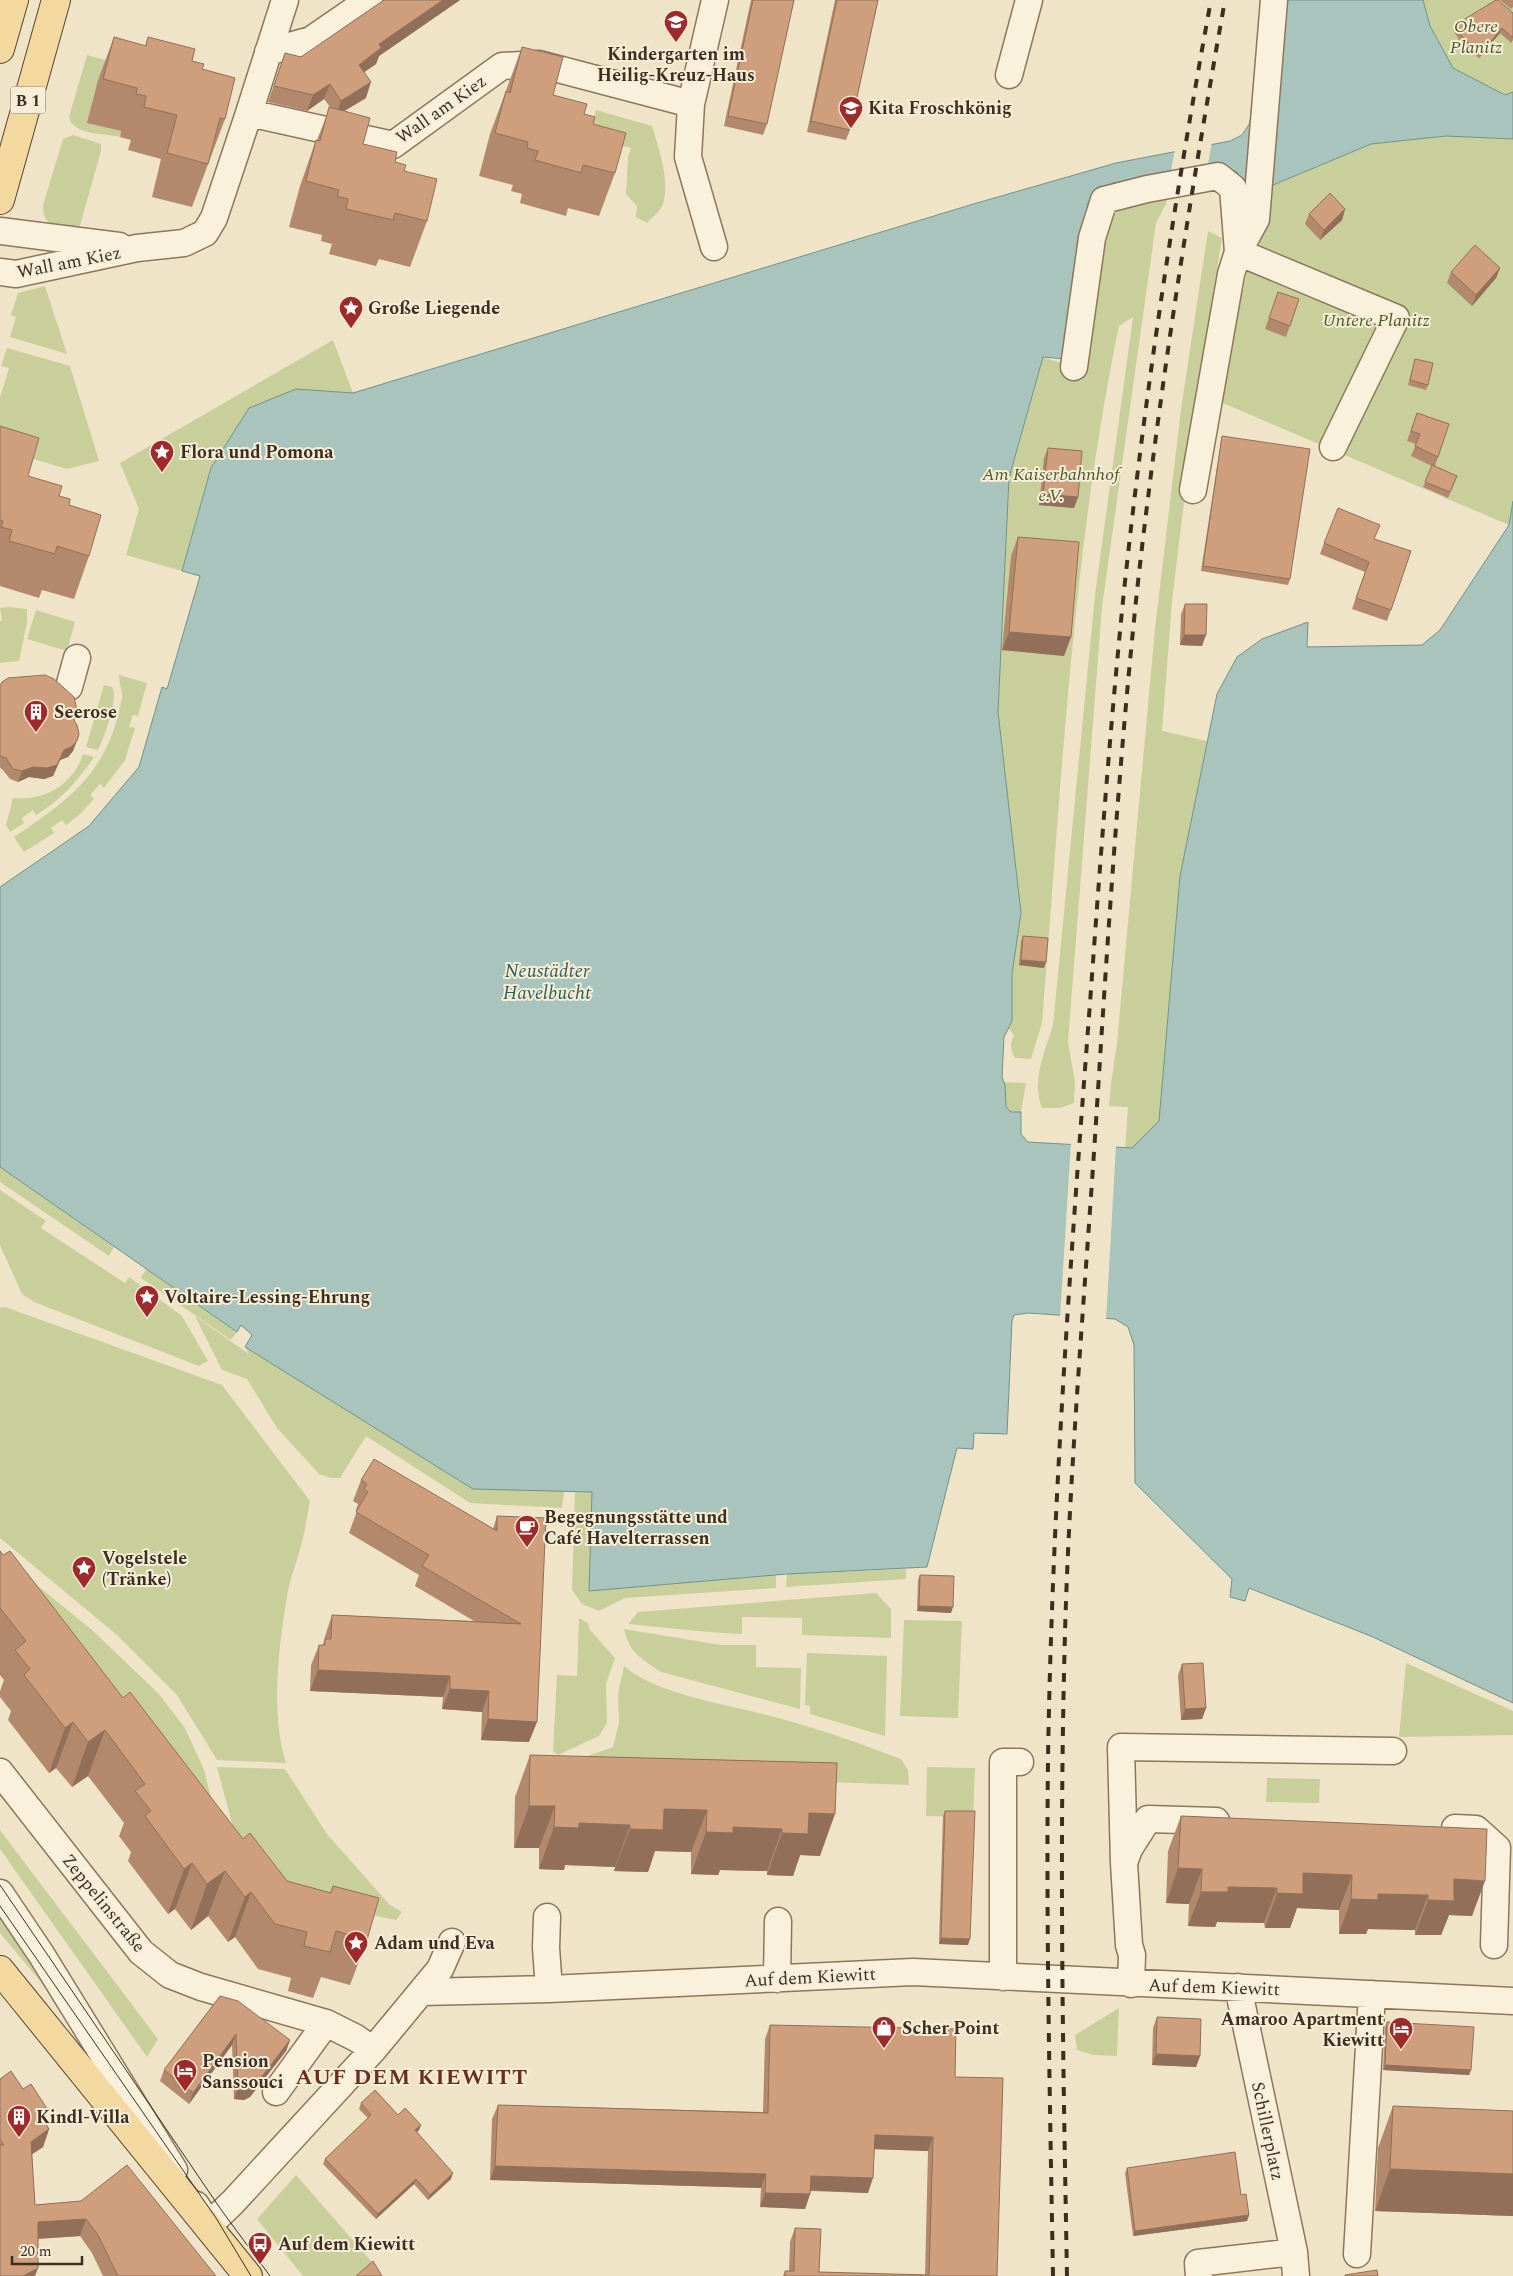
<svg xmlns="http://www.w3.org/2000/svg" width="1513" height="2276" font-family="Spectral,serif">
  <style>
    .green { fill: #c9cf9b }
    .water { fill: #a9c4bc; stroke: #6f938a }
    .pier { fill: #f0e4c8 }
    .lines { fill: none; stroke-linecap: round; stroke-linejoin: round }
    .minor-casing { stroke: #8d765c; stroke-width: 29 }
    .major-casing { stroke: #5b4430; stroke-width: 30 }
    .minor { stroke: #faf1dc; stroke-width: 26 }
    .major { stroke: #f3d9a0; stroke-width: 28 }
    .tram { stroke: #3d2e20; stroke-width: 1 }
    .rail { stroke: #3d2e20; stroke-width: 4; stroke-dasharray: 9 9; stroke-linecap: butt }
    .wall { fill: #b2896c }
    .shaded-wall { fill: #916f58 }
    .building { fill: #cf9f7d; stroke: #916f58 }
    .labels { text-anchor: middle; stroke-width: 4; stroke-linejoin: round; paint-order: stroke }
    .shield { fill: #f7eed8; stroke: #756857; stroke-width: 1 }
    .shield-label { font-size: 16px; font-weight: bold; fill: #3d2e20 }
    .park-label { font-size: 18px; font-style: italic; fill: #4d5a26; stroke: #f7eed8 }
    .poi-label { font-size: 18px; font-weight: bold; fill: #3d2e20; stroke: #f7eed8; text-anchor: start }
    .street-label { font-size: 18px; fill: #3d2e20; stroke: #f7eed8 }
    .water-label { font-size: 19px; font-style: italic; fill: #2f5d5a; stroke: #f7eed8 }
    .district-label { font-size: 22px; font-weight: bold; letter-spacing: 1px; fill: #6b2e1e; stroke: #f7eed8 }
  </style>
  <rect width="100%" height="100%" fill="#f0e4c8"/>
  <path class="green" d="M 1423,0 L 1513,0 L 1513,92 L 1505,95 L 1453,68 L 1430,26 Z
    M 87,55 L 120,64 L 88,123 L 121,131 L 120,137 C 106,133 73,136 69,117 Z
    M 596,110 L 652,126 C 659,149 670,180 663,204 C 661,211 652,217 647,223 L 636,217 L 637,206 L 626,194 L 628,157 L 631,148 L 588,138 Z
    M 73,135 L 101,144 L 101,151 L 79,229 C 60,226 42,229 43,205 L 63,139 Z
    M 1446,136 L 1513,139 L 1513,501 L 1509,525 L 1218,401 L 1266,188 L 1371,144 Z
    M 1167,195 L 1166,204 L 1156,223 L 1102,607 L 1068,1042 L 1075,1082 L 1074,1103 L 1060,1108 L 1042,1108 C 1031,1081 1045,1051 1053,1025 L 1095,595 L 1133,317 L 1119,326 C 1072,552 1061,792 1042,1023 L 1031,1059 L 1015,1058 C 1010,1049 1010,1044 1014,1035 L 1008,1028 L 1012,1021 L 1012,974 L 1021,913 L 998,712 L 1009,478 L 1043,357 L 1074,367 L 1111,206 Z
    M 1208,231 L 1222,238 L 1197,395 L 1172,601 L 1162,731 L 1207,741 L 1180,876 L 1159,1121 C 1149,1132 1140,1148 1125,1149 L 1128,1107 L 1109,1106 L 1111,1084 L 1117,1043 L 1155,629 L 1181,409 Z
    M 45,286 L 67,354 L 10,337 L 16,317 L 11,315 L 18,293 Z
    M 333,340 L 353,393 L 296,389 L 211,468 L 182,571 L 126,555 L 139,509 L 120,463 Z
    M 7,348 L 70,366 L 99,461 L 67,469 L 0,449 L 0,397 L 9,368 L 1,366 Z
    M 8,607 L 27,609 L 27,622 L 19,661 L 0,663 L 0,621 L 2,621 L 0,608 Z
    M 36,610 L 75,622 L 67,651 L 27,639 Z
    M 119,675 L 147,683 L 138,716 L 133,715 L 129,727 L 135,728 L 125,760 L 104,788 L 100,784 L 90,795 L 94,799 L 79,815 L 66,825 L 62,820 L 51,828 L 54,833 L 24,852 L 14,837 C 72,798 109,771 122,697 C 123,691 119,684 119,675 Z
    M 104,685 L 112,687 C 119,698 104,738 98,750 L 86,747 Z
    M 83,754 L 94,757 C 79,780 60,801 36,815 L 33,810 L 22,818 L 24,823 L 10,832 L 6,825 L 13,798 C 45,801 73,785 83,754 Z
    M 1004,1082 L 1026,1083 L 1021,1112 L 1011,1112 L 1006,1107 Z
    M 0,1167 L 114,1247 L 109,1256 L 0,1182 Z
    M 0,1190 L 46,1221 L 41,1228 L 125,1283 L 129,1277 L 182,1316 L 208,1361 L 199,1366 L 34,1302 L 22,1294 L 0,1245 Z
    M 146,1269 L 237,1332 L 231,1340 L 141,1278 Z
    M 5,1307 L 222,1385 L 310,1501 C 307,1516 305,1532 301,1546 C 297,1561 291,1576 288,1591 C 279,1643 270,1712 286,1763 L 217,1760 L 177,1695 L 117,1635 L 0,1538 L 0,1308 Z
    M 195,1316 L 249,1354 L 245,1347 L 473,1489 L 564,1491 L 562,1508 L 470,1503 L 366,1436 L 340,1478 L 331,1478 L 319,1474 L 277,1428 L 247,1379 L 222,1370 Z
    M 575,1492 L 592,1492 L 590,1591 L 776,1575 L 776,1588 L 625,1598 L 599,1611 L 582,1604 L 572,1590 Z
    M 0,1555 L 92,1630 L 158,1693 L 185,1728 L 204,1770 L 216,1818 Z
    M 906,1569 L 906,1579 L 786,1587 L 787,1574 Z
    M 876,1593 L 891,1609 L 891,1638 L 802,1635 L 802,1618 L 742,1617 L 742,1634 L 708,1632 L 628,1624 L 638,1612 Z
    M 579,1618 L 588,1623 L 590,1630 L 615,1658 L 606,1684 L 607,1723 L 599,1736 L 558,1755 L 553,1751 L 557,1675 L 577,1676 Z
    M 904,1620 L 962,1621 L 958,1718 L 900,1716 Z
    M 624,1629 L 721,1645 L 756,1645 L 756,1667 L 801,1668 L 800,1709 L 661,1672 C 641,1658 630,1654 624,1629 Z
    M 807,1653 L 887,1656 L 885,1736 L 810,1714 L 810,1706 L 805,1705 Z
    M 1406,1663 L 1513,1711 L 1513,1735 L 1399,1737 Z
    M 624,1666 C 659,1696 733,1705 778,1718 C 820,1729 861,1744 901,1759 L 908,1770 L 909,1785 L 557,1772 L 559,1766 L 613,1747 L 619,1723 L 618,1694 Z
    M 217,1767 L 285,1769 L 327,1834 L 389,1904 L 402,1912 L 396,1920 L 313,1903 L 284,1891 L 233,1827 Z
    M 927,1767 L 975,1768 L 973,1817 L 926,1816 Z
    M 1267,1778 L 1320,1779 L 1319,1803 L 1266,1802 Z
    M 0,1830 L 158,2039 L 147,2057 L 0,1849 Z
    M 0,1914 L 66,2012 L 0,1933 Z
    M 1119,2008 L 1117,2056 L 1093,2055 L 1077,2050 L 1075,2035 Z
    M 296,2175 L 379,2270 L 372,2276 L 303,2276 L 257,2219 Z"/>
  <path class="water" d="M 1284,0 L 1423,0 L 1430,26 L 1453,68 L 1505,95 L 1513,92 L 1513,139 L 1446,136 L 1371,144 L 1266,188 L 1240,187 L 1237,172 L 1220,165 L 1113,183 L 1100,189 L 1088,203 L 1066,359 L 1043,357 L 1009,478 L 998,712 L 1021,913 L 1012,974 L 1012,1021 L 1004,1037 L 1002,1077 L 1005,1085 L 1006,1107 L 1011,1112 L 1021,1112 L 1021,1134 L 1028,1142 L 1132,1148 L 1159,1121 L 1180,876 L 1217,694 L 1237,657 L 1262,639 L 1308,622 L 1307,647 L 1422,645 L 1440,630 L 1509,525 L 1513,501 L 1513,1703 L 1373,1637 L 1249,1588 L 1245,1601 L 1230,1597 L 1232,1579 L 1135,1483 L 1134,1345 L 1128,1327 L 1115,1319 L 1028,1313 L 1014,1315 L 1012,1321 L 1007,1434 L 974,1433 L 973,1449 L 957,1448 L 927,1567 L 787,1574 L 589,1591 L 592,1492 L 473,1489 L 245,1347 L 252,1335 L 241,1325 L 237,1332 L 0,1167 L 0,887 L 89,826 L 139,767 L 162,687 L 167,689 L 200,576 L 182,571 L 211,468 L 249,408 L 296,389 L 353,393 L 970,205 L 1116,163 L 1230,141 L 1242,135 L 1250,123 L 1254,85 Z"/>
  <path class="pier" d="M 1212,142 L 1207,170 L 1170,176 L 1175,149 Z
    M 1071,1142 L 1116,1146 L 1106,1321 L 1060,1318 Z"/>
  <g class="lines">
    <defs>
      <path id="minor" d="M 268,52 L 311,40 L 369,0
        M 1009,75 L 1029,0
        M 249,113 L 285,0
        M 0,231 L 119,246
        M 714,247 L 688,157 L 691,104 L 715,0
        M 1238,252 L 1396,318 L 1333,447
        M 0,272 L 16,274 L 137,248 L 184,243 L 205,233 L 214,218 L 249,113 L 393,145 L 502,66 L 539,64 L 691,104
        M 1074,367 L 1092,238 L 1104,200 L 1147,189 L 1218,176 L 1233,188 L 1238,252
        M 1193,490 L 1231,274 L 1238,252 L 1256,219 L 1274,0
        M 69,687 L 77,658
        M 0,1772 L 141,1952 L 170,1975 L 201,1987 L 326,2023 L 356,2038 L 373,2050
        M 1455,1828 L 1476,1829 L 1497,1848 L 1494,1945
        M 1125,1860 L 1129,1849 L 1148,1819 L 1216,1821
        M 0,1893 L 41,1954 L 174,2170
        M 547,1917 L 546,1948 L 549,1989
        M 1003,1977 L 1003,1762 L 1020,1762
        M 777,1979 L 778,1921
        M 1131,1984 L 1132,1955 L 1129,1945 L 1124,1863 L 1121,1747 L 1393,1751
        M 1238,1987 L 1294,2252 L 1296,2276
        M 421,1992 L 549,1989 L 913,1972 L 1513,2001
        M 276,2092 L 326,2023
        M 196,2205 L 209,2225 L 233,2202 L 373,2050 L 440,1969 L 452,1942
        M 1357,2254 L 1372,1994
        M 1199,2276 L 1198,2263 L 1294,2252"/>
      <path id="major" d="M 0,49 L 14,0
        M 0,200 L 56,0
        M 0,1970 L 248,2276"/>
    </defs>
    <use href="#minor" class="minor-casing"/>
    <use href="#major" class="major-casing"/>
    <use href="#minor" class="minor"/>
    <use href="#major" class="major"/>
    <path class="tram" d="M 0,1885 L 222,2211 L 270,2276
      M 0,1906 L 216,2218 L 251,2276"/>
    <path class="rail" d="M 1053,2276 C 1050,2104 1046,1932 1048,1759 C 1052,1507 1071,1254 1090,1003 C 1100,865 1110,728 1124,591 C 1145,393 1175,196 1211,0
      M 1067,2276 C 1063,2062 1059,1847 1065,1633 C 1070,1457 1086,1281 1097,1106 C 1108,934 1119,762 1137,591 C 1159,393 1190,196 1225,0"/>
  </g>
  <path class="wall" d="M 384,0 L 460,0 L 379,56 L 376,64 L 364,72 L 366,98 L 344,111 L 363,144 L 395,162 L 404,171 L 427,221 L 410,267 L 379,259 L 376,266 L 329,254 L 332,244 L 321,241 L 322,235 L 289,227 L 300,186 L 316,140 L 317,140 L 330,107 L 324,99 L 307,111 L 268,102 L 285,53 L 301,57 Z
    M 751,0 L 794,0 L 767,124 L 763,135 L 724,126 Z
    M 835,0 L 878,0 L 850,130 L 846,140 L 807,132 Z
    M 1500,0 L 1513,0 L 1513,7 L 1511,9 Z
    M 1513,13 L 1513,40 L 1511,43 L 1500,33 L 1479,58 L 1462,45 L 1453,30 L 1455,25 Z
    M 114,37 L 145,46 L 148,37 L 192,61 L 202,69 L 225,119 L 192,207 L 152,197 L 161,159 L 128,150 L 131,140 L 120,137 L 121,131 L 87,123 L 98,80 Z
    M 522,47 L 553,95 L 584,114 L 593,124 L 615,173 L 599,216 L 568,208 L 566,216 L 520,203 L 522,194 L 511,191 L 513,185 L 479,176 L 490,134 Z
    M 1345,209 L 1342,220 L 1320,240 L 1305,224 L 1309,214 Z
    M 1500,268 L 1496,278 L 1472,306 L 1447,283 L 1451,272 Z
    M 1278,292 L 1299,299 L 1286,337 L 1265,329 Z
    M 1415,359 L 1428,385 L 1426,390 L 1408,385 Z
    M 1417,413 L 1449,424 L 1435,466 L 1457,476 L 1448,498 L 1423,487 L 1432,466 L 1411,456 L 1416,444 L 1407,441 Z
    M 0,426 L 28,476 L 59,496 L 69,505 L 89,556 L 74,599 L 42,590 L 39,598 L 0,586 Z
    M 1222,436 L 1290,579 L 1288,585 L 1201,571 L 1221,441 Z
    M 1048,448 L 1078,497 L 1074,508 L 1039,505 L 1044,458 Z
    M 1018,537 L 1071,637 L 1064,656 L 1002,650 L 1011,556 Z
    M 1375,539 L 1411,551 L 1387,621 L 1352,609 L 1365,572 L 1320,554 L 1324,543 Z
    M 1185,604 L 1202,646 L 1180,645 L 1181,614 Z
    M 0,686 L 74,720 L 73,751 L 68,757 L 60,760 L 53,776 L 44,779 L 29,777 L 18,782 L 10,779 L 2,769 L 0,768 Z
    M 1023,936 L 1044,968 L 1019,965 L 1021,941 Z
    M 361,1480 L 493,1529 L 497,1516 L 546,1518 L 529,1742 L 481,1740 L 482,1712 L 442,1709 L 443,1697 L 310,1691 L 311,1665 L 319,1645 L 323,1645 L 325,1636 L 332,1615 L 474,1621 L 415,1586 L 419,1575 L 349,1533 L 357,1511 L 356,1510 L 358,1504 L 353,1501 Z
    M 0,1551 L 123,1698 L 243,1839 L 287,1881 L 330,1893 L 333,1886 L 367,1940 L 350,1985 L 321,1977 L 313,1998 L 288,1991 L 291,1978 L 258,1969 L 235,1937 L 228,1942 L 208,1916 L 191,1930 L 175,1909 L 168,1914 L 128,1861 L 131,1852 L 119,1836 L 124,1823 L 88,1776 L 72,1787 L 56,1768 L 49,1773 L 8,1720 L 11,1711 L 0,1697 L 0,1691 L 4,1680 L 0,1675 Z
    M 920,1575 L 951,1613 L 917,1611 L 918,1580 Z
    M 1182,1664 L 1206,1708 L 1202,1719 L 1181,1720 L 1178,1675 Z
    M 530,1755 L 837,1763 L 820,1856 L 800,1855 L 793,1876 L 767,1875 L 767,1871 L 720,1870 L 718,1875 L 691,1874 L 691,1852 L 655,1851 L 648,1872 L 614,1871 L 615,1867 L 565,1865 L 564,1870 L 539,1869 L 539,1848 L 514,1848 L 515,1797 Z
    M 945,1811 L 968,1945 L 939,1944 L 943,1816 Z
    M 1181,1816 L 1487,1829 L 1472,1916 L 1449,1915 L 1441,1935 L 1415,1935 L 1415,1930 L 1368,1929 L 1366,1934 L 1339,1934 L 1339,1910 L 1297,1908 L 1290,1928 L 1265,1928 L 1264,1923 L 1217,1922 L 1215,1927 L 1188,1926 L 1189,1904 L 1166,1903 L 1168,1851 Z
    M 220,1996 L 290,2040 L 286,2051 L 250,2097 L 244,2100 L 234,2099 L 232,2045 L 189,2104 L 160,2081 L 164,2070 Z
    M 1157,2017 L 1200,2056 L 1196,2067 L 1152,2065 L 1153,2028 Z
    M 1387,2022 L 1471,2070 L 1469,2075 L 1383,2070 L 1385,2028 Z
    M 770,2025 L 955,2077 L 997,2276 L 783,2276 L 785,2271 L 789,2271 L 790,2242 L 795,2228 L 819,2272 L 925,2275 L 928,2151 L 874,2149 L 868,2193 L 810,2191 L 810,2194 L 805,2209 L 760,2207 L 761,2188 L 490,2180 L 492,2119 L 498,2105 L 763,2112 L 765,2039 Z
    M 0,2079 L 23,2089 L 46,2107 L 42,2118 L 49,2129 L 43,2147 L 32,2154 L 35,2205 L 81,2201 L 216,2276 L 103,2276 L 92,2253 L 80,2236 L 38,2239 L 0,2276 Z
    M 361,2103 L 398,2115 L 421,2125 L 419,2130 L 417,2132 L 451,2179 L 428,2200 L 414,2184 L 376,2219 L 323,2164 L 325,2159 L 368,2118 L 359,2109 Z
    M 1393,2106 L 1513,2111 L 1513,2216 L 1375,2211 L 1378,2148 Z
    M 1127,2168 L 1241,2195 L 1249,2215 L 1247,2221 L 1133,2236 L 1125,2173 Z"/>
  <path class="shaded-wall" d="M 443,0 L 460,0 L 379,56 L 376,64 L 353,80 L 359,65 L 379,44 Z
    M 1502,28 L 1500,33 L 1479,58 L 1481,53 Z
    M 371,82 L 366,98 L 336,116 L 341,101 Z
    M 330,84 L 324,99 L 307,111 L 313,95 Z
    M 1345,209 L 1342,220 L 1320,240 L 1324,230 Z
    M 1500,268 L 1496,278 L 1472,306 L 1476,295 Z
    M 1043,494 L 1078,497 L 1074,508 L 1039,505 Z
    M 1009,632 L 1071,637 L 1064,656 L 1002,650 Z
    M 1184,635 L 1206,635 L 1202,646 L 1180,645 Z
    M 77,741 L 73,751 L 68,757 L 60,760 L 53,776 L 44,779 L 29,777 L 18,782 L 22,771 L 64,750 Z
    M 1021,960 L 1046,962 L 1044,968 L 1019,965 Z
    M 919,1606 L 953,1607 L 951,1613 L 917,1611 Z
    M 318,1670 L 450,1676 L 443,1697 L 310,1691 Z
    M 450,1689 L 489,1691 L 482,1712 L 442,1709 Z
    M 1206,1708 L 1202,1719 L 1181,1720 L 1185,1709 Z
    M 488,1719 L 537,1722 L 529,1742 L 481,1740 Z
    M 73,1722 L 56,1768 L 49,1773 L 65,1728 Z
    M 105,1730 L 88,1776 L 72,1787 L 88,1742 Z
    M 529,1806 L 555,1806 L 539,1848 L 514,1848 Z
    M 664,1809 L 707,1810 L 691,1852 L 655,1851 L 648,1872 L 614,1871 L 630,1829 Z
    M 809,1813 L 835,1814 L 820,1856 L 800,1855 L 793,1876 L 767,1875 L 782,1833 Z
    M 579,1823 L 630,1825 L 615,1867 L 565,1865 L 564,1870 L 539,1869 L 554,1827 Z
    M 733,1827 L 782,1829 L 767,1871 L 720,1870 L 718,1875 L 691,1874 L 706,1832 Z
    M 192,1863 L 175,1909 L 168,1914 L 184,1869 Z
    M 1178,1868 L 1202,1869 L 1189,1904 L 1166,1903 Z
    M 225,1871 L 208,1916 L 191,1930 L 207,1884 Z
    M 1303,1873 L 1352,1875 L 1339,1910 L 1297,1908 L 1290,1928 L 1265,1928 L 1277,1893 Z
    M 1454,1879 L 1485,1881 L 1472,1916 L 1449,1915 L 1441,1935 L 1415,1935 L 1428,1900 Z
    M 1228,1887 L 1277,1888 L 1264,1923 L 1217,1922 L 1215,1927 L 1188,1926 L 1201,1892 Z
    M 251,1892 L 235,1937 L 228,1942 L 245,1897 Z
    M 1378,1894 L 1428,1895 L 1415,1930 L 1368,1929 L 1366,1934 L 1339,1934 L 1351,1899 Z
    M 941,1938 L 970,1939 L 968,1945 L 939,1944 Z
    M 236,2034 L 232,2045 L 189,2104 L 193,2093 Z
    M 290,2040 L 286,2051 L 250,2097 L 244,2100 L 234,2099 L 238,2088 Z
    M 1156,2054 L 1200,2056 L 1196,2067 L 1152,2065 Z
    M 1385,2065 L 1471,2070 L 1469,2075 L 1383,2070 Z
    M 46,2107 L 39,2124 L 38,2112 Z
    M 421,2125 L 419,2130 L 413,2136 L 415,2130 Z
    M 49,2129 L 43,2147 L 25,2159 L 31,2142 Z
    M 875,2135 L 933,2137 L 928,2151 L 870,2149 Z
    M 495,2166 L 766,2174 L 761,2188 L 490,2180 Z
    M 1390,2169 L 1513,2174 L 1513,2216 L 1375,2211 Z
    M 453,2173 L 451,2179 L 428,2200 L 430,2195 Z
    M 811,2176 L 873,2178 L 868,2193 L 806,2190 Z
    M 416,2179 L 414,2184 L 376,2219 L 378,2214 Z
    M 765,2193 L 810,2194 L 805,2209 L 760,2207 Z
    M 1249,2215 L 1247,2221 L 1133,2236 L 1135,2231 Z
    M 86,2219 L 80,2236 L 32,2239 L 38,2222 Z
    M 38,2268 L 35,2276 L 23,2276 Z"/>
  <path class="building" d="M 384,0 L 443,0 L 379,44 L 381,48 L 359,65 L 371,82 L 341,101 L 330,84 L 313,95 L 274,86 L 285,53 L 301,57 Z
    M 753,0 L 794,0 L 767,124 L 728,116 Z
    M 837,0 L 878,0 L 850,130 L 811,121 Z
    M 1496,0 L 1498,0 L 1513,13 L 1513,37 L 1512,37 L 1502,28 L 1481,53 L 1464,39 L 1455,25 Z
    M 114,37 L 146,46 L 148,37 L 195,49 L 192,61 L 204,64 L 202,69 L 235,78 L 225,119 L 220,118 L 208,164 L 167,153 L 177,115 L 144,107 L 146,96 L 136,94 L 137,88 L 103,79 Z
    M 522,47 L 563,57 L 553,95 L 587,104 L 584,114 L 595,117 L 593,124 L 626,133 L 615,173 L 583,165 L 581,173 L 535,160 L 538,151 L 527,148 L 528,142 L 495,133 L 506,91 L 510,93 Z
    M 329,107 L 370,118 L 363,144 L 397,152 L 395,162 L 406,165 L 404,171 L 437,179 L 427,221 L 395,213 L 393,220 L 346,209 L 348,199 L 337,196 L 339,190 L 306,181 L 316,140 L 320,141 Z
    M 1330,193 L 1345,209 L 1324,230 L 1309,214 Z
    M 1475,245 L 1500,268 L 1476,295 L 1451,272 Z
    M 1278,292 L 1299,299 L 1290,326 L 1269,318 Z
    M 1415,359 L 1433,363 L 1428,385 L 1410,380 Z
    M 1417,413 L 1449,424 L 1438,457 L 1415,446 L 1420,434 L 1411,431 Z
    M 0,426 L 39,438 L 28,476 L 62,486 L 59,496 L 70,499 L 69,505 L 101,515 L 89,556 L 57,546 L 55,554 L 9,541 L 12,530 L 1,527 L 3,521 L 0,520 Z
    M 1222,436 L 1310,449 L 1290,579 L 1203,566 Z
    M 1048,448 L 1082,451 L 1078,497 L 1043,494 Z
    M 1432,465 L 1457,476 L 1450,492 L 1425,482 Z
    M 1338,508 L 1380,525 L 1374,539 L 1411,551 L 1391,610 L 1356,598 L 1369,562 L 1324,543 Z
    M 1018,537 L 1079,542 L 1071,637 L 1009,632 Z
    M 1185,604 L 1207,604 L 1206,635 L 1184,635 Z
    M 45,675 L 54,679 L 74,697 L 77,710 L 74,720 L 77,725 L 79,734 L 77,741 L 71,747 L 64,750 L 57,765 L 47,768 L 33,767 L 22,771 L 13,769 L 6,758 L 0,756 L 0,686 L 2,682 L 8,678 Z
    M 1023,936 L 1048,938 L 1046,962 L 1021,960 Z
    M 374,1459 L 497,1531 L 497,1516 L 546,1518 L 537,1722 L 488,1719 L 489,1691 L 450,1689 L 450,1676 L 318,1670 L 319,1645 L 325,1645 L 325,1639 L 331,1639 L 332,1615 L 521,1624 L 422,1566 L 429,1555 L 356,1512 L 368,1492 L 364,1489 L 367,1484 L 361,1480 Z
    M 0,1551 L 3,1555 L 10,1551 L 123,1698 L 130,1692 L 243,1839 L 250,1833 L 287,1881 L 331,1893 L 333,1886 L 379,1898 L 367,1940 L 336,1931 L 330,1952 L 304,1946 L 307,1932 L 275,1924 L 251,1892 L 245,1897 L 225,1871 L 207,1884 L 192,1863 L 184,1869 L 145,1816 L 151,1811 L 135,1791 L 145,1784 L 105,1730 L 88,1742 L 73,1722 L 65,1728 L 24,1675 L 30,1669 L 15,1650 L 26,1641 L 0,1608 Z
    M 920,1575 L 954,1576 L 953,1607 L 919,1606 Z
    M 1203,1663 L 1206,1708 L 1185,1709 L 1182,1664 Z
    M 530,1755 L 837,1763 L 835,1814 L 809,1813 L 808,1834 L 782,1833 L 782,1829 L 733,1827 L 733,1833 L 706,1832 L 707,1810 L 664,1809 L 663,1830 L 630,1829 L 630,1825 L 579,1823 L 579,1828 L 554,1827 L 555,1806 L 529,1806 Z
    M 945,1811 L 975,1811 L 970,1939 L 941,1938 Z
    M 1181,1816 L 1487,1829 L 1485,1881 L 1454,1879 L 1454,1901 L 1428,1900 L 1428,1895 L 1378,1894 L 1378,1900 L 1351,1899 L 1352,1875 L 1303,1873 L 1303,1894 L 1277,1893 L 1277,1888 L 1228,1887 L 1228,1892 L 1201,1892 L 1202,1869 L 1178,1868 Z
    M 220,1996 L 238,2001 L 290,2040 L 254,2087 L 248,2089 L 238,2088 L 236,2034 L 193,2093 L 164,2070 Z
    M 1157,2017 L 1201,2019 L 1200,2056 L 1156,2054 Z
    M 1387,2022 L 1474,2027 L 1471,2070 L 1385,2065 Z
    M 770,2025 L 956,2029 L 955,2077 L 1003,2078 L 997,2276 L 785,2276 L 785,2271 L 794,2271 L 795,2228 L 821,2229 L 819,2272 L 929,2275 L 933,2137 L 875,2135 L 873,2178 L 811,2176 L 810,2194 L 765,2193 L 766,2174 L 495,2166 L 498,2105 L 768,2113 Z
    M 11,2071 L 23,2089 L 31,2084 L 46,2107 L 38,2112 L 49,2129 L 31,2142 L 35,2205 L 81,2201 L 127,2165 L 216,2276 L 118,2276 L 98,2235 L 86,2219 L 38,2222 L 38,2268 L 23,2276 L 0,2276 L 0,2145 L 4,2145 L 0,2139 L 0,2079 Z
    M 375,2090 L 398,2115 L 405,2108 L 421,2125 L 415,2130 L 453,2173 L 430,2195 L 416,2179 L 378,2214 L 325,2159 L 371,2115 L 361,2103 Z
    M 1393,2106 L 1513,2111 L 1513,2174 L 1390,2169 Z
    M 1235,2152 L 1241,2195 L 1246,2194 L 1249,2215 L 1135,2231 L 1127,2168 Z
    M 373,2261 L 382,2276 L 356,2276 Z
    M 1377,2270 L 1378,2276 L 1345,2276 L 1345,2275 Z"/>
  <defs>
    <symbol id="school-pin" viewBox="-11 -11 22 30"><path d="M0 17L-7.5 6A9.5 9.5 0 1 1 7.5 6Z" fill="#9e2a2b" stroke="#f7eed8"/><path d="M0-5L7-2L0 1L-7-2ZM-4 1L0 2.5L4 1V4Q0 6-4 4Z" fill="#fff"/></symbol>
    <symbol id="sight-pin" viewBox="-11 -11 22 30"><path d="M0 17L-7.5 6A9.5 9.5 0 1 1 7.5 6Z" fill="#9e2a2b" stroke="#f7eed8"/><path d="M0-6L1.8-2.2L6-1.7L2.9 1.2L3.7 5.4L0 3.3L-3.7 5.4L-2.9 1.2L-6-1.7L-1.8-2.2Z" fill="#fff"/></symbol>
    <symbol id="building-pin" viewBox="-11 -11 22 30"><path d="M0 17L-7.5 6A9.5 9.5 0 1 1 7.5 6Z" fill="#9e2a2b" stroke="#f7eed8"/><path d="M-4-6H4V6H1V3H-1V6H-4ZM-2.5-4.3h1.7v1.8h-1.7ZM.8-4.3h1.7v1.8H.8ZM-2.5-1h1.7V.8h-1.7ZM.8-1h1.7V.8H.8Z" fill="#fff"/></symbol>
    <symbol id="cafe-pin" viewBox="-11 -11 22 30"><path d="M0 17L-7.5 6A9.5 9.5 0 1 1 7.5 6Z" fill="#9e2a2b" stroke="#f7eed8"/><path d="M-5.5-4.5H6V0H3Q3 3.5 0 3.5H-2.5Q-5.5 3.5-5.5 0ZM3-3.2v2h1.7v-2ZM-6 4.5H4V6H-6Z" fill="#fff"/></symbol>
    <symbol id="shop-pin" viewBox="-11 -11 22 30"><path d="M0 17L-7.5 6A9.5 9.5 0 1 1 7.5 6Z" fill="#9e2a2b" stroke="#f7eed8"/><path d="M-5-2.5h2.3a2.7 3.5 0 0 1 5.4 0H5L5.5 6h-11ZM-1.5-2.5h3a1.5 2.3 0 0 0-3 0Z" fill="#fff"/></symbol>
    <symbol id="hotel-pin" viewBox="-11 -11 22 30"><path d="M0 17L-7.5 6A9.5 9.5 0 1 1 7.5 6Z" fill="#9e2a2b" stroke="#f7eed8"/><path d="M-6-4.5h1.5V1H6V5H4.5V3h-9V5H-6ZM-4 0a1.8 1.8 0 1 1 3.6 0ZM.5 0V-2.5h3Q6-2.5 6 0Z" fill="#fff"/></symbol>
    <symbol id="bus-pin" viewBox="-11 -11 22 30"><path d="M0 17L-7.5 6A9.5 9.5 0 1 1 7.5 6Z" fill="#9e2a2b" stroke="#f7eed8"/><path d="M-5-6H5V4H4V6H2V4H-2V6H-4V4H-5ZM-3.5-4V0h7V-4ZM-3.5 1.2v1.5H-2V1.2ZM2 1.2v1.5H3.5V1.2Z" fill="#fff"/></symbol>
  </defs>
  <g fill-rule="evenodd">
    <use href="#school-pin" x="662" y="8" width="28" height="38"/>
    <use href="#school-pin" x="837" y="94" width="28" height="38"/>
    <use href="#sight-pin" x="337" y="294" width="28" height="38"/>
    <use href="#sight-pin" x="148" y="438" width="28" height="38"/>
    <use href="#building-pin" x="22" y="698" width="28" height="38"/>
    <use href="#sight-pin" x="133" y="1283" width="28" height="38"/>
    <use href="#cafe-pin" x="513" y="1513" width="28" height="38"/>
    <use href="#sight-pin" x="70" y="1554" width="28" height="38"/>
    <use href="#sight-pin" x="342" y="1929" width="28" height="38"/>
    <use href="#shop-pin" x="870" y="2014" width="28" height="38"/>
    <use href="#hotel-pin" x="1387" y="2015" width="28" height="38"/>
    <use href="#hotel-pin" x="171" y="2057" width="28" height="38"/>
    <use href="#building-pin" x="5" y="2103" width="28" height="38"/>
    <use href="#bus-pin" x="246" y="2230" width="28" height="38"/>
  </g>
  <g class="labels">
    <rect class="shield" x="10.5" y="86.5" width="35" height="27" rx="4"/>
    <g class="shield-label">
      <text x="28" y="106">B 1</text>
    </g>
    <g class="park-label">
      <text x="1476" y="32">Obere<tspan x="1476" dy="21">Planitz</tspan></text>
      <text x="1376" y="326">Untere Planitz</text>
      <text x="1051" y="480">Am Kaiserbahnhof<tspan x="1051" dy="21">e.V.</tspan></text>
    </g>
    <g class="poi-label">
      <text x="676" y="60" text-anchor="middle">Kindergarten im<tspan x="676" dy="21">Heilig-Kreuz-Haus</tspan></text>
      <text x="868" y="114">Kita Froschkönig</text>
      <text x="368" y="314">Große Liegende</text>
      <text x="180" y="458">Flora und Pomona</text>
      <text x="54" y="718">Seerose</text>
      <text x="164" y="1303">Voltaire-Lessing-Ehrung</text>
      <text x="544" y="1523">Begegnungsstätte und<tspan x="544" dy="21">Café Havelterrassen</tspan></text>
      <text x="102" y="1564">Vogelstele<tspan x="102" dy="21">(Tränke)</tspan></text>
      <text x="374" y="1949">Adam und Eva</text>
      <text x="1384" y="2025" text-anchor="end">Amaroo Apartment<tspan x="1384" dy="21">Kiewitt</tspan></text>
      <text x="902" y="2034">Scher Point</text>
      <text x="202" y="2067">Pension<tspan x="202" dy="21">Sanssouci</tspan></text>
      <text x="36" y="2123">Kindl-Villa</text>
      <text x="278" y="2250">Auf dem Kiewitt</text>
    </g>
    <g class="street-label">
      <text transform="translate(441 109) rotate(-35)" y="6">Wall am Kiez</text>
      <text transform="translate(69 262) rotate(-11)" y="6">Wall am Kiez</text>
      <text transform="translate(104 1903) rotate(51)" y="6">Zeppelinstraße</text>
      <text transform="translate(810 1977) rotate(-3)" y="6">Auf dem Kiewitt</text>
      <text transform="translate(1214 1987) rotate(2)" y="6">Auf dem Kiewitt</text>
      <text transform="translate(1268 2131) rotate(78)" y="6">Schillerplatz</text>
    </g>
    <g class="water-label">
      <text x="547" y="977">Neustädter<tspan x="547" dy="22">Havelbucht</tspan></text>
    </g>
    <g class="district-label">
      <text x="412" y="2084">AUF DEM KIEWITT</text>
    </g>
  </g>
  <path d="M12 2256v8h70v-8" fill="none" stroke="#3d2e20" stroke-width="2.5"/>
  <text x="20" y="2256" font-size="15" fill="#3d2e20" stroke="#f7eed8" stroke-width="4" paint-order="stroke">20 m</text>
</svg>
